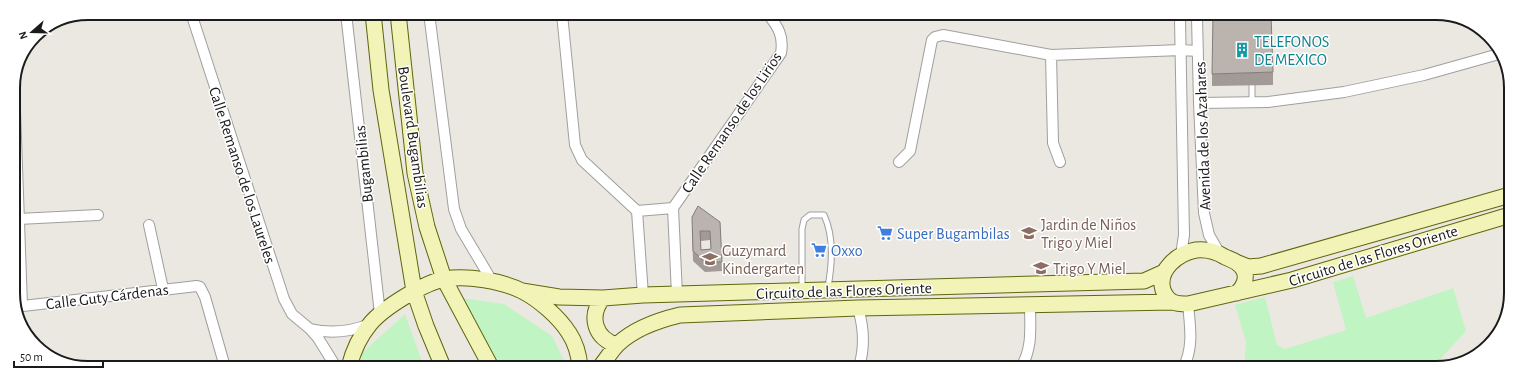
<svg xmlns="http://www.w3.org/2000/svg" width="1524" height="381" font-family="'Alegreya Sans',sans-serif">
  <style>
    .park { fill: #c0f4c2 }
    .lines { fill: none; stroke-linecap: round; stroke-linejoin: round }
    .lane-casing { stroke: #9f9f9f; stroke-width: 7 }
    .street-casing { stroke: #9f9f9f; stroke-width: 12 }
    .secondary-casing { stroke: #5f660d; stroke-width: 17 }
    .lane { stroke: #fff; stroke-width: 5 }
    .street { stroke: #fff; stroke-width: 10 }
    .secondary { stroke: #f2f3b7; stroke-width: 15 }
    .wall { fill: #a19a96; fill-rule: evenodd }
    .building { fill: #bbb3ae; stroke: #837d7a; fill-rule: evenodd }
    .labels { text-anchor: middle; stroke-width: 3; stroke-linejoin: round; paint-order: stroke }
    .culture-label { font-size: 16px; fill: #0d838f; stroke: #fff; text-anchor: start }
    .street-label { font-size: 16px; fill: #1b1b1b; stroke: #fff }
    .education-label { font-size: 16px; fill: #785e54; stroke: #fff; text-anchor: start }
    .shop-label { font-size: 16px; fill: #366cbe; stroke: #fff; text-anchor: start }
    .rim { fill: none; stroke: #1b1b1b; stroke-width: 2 }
  </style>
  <rect width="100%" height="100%" fill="#ebe8e1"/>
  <path class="park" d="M 1353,276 L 1366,318 L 1453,288 L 1466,331 L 1432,368 L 1244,368 L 1246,342 L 1235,305 L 1265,297 L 1277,345 L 1285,349 L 1346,330 L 1333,282 Z
    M 461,298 L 504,304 L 552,336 L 567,367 L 498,367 Z
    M 405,314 L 424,367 L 360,367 L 361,354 Z"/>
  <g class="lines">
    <defs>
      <path id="lane" d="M 1252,80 L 1252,103
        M 802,288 L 802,229 L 804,220 L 810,215 L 824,215 C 834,236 832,265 828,287"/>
      <path id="street" d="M 191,13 L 284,299 L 292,314 L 310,329 L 318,338 L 336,367
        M 346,13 L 380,314
        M 429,13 L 454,209 L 461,229 L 492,281
        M 562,14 L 575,145 L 582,160 L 637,211 L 643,295
        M 1196,14 L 1197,17 L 1199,103 L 1204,213 L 1209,235 L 1220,254
        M 1051,55 L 1053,143 L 1060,162
        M 14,82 L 22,306
        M 1199,103 L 1268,102 L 1344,92 L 1424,75 L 1499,54
        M 899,162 L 910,151 L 932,40 L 935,37 L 943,35 L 1051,55 L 1181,50 L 1198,51
        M 637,211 L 673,208
        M 18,219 L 98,215
        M 149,225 L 163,289
        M 1181,255 L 1184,235 L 1180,20 L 1182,14
        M 677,295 L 673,208 L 781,53 C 784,36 778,27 768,14
        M 14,307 L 197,286 L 200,287 L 205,297 L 225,367
        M 858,308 C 864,328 865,347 859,367
        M 310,329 C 331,334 350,332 370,324
        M 1021,367 C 1033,348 1030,326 1030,304
        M 1183,368 C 1194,348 1190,326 1188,304"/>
      <path id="secondary" d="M 373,13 L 381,90 L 414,291 L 426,326 L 443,367
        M 398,13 L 415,173 L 427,227 L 444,279 L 491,367
        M 1238,263 L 1248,267 L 1261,266 L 1510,195
        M 522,291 L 559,297 L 603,298 L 643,295 L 1144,281 L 1164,272
        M 1237,293 C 1244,287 1248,277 1243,269 C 1239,262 1232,260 1225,257 C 1217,252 1206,249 1196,250 C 1178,253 1157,270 1163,290 C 1165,295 1168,300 1173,302 C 1177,304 1183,304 1188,304 L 1292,280 L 1510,215
        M 603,298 C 588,316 595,339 617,345
        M 349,367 C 353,351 360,336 370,324 C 383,308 425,282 445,279 C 467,275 502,281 522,291 C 538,299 559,317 569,333 C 575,342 579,356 580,367
        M 600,367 C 606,360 611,351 618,344 C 634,329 659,320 680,315 L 858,308 L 1172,302"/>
    </defs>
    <use href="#lane" class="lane-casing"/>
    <use href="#street" class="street-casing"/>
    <use href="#secondary" class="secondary-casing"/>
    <use href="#lane" class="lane"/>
    <use href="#street" class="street"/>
    <use href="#secondary" class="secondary"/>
  </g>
  <path class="wall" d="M 1273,72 L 1273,85 L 1212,86 L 1212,74 Z
    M 720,222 L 722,271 L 705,272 L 693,261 L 692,227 ZM 710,240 L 711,249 L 701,250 L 701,241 Z"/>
  <path class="building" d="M 1213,14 L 1271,14 L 1273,72 L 1212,74 Z
    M 698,206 L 720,222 L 722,262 L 705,262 L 693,251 L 692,217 ZM 700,231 L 710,231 L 711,249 L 701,250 Z"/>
  <defs>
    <symbol id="building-bare" viewBox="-9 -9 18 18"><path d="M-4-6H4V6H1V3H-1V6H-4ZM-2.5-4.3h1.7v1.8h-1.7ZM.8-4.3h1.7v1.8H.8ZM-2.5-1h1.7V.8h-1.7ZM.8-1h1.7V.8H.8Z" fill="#0f9aa8" stroke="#fff" stroke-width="2.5" paint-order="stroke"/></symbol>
    <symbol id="supermarket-bare" viewBox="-9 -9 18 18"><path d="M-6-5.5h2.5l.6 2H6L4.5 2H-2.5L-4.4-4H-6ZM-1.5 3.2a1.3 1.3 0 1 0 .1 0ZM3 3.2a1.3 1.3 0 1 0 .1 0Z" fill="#3f7fe0" stroke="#fff" stroke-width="2.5" paint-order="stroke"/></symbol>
    <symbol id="school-bare" viewBox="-9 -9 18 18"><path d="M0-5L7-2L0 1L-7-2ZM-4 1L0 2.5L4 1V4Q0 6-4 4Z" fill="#8d6e63" stroke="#fff" stroke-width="2.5" paint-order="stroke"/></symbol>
  </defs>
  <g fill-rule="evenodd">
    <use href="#building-bare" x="1231" y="39" width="22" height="22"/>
    <use href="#supermarket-bare" x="874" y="222" width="22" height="22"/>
    <use href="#school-bare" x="1018" y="222" width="22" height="22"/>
    <use href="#supermarket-bare" x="808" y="239" width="22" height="22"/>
    <use href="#school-bare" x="699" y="248" width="22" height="22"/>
    <use href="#school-bare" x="1030" y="257" width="22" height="22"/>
  </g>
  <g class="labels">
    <g class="culture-label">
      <text x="1254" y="47">TELEFONOS<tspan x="1254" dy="18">DE MEXICO</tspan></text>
    </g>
    <g class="street-label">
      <text transform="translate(731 122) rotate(-56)" y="6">Calle Remanso de los Lirios</text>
      <text transform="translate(1202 136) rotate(-92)" y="6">Avenida de los Azahares</text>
      <text transform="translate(414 137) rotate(82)" y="6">Boulevard Bugambilias</text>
      <text transform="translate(363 164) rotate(-96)" y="6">Bugambilias</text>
      <text transform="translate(243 175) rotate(72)" y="6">Calle Remanso de los Laureles</text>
      <text transform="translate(1373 255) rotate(-17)" y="6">Circuito de las Flores Oriente</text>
      <text transform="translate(844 290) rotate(-2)" y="6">Circuito de las Flores Oriente</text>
      <text transform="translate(107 296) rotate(-7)" y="6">Calle Guty Cárdenas</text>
    </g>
    <g class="education-label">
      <text x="1041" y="230">Jardin de Niños<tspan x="1041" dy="18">Trigo y Miel</tspan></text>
      <text x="722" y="256">Guzymard<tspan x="722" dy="18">Kindergarten</tspan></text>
      <text x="1053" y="274">Trigo Y Miel</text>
    </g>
    <g class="shop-label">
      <text x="897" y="239">Super Bugambilas</text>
      <text x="831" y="256">Oxxo</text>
    </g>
  </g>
  <path d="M0 0H1524V381H0ZM88 20H1436A68 68 0 0 1 1504 88V293A68 68 0 0 1 1436 361H88A68 68 0 0 1 20 293V88A68 68 0 0 1 88 20Z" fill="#fff" fill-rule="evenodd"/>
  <path class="rim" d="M88 20H1436A68 68 0 0 1 1504 88V293A68 68 0 0 1 1436 361H88A68 68 0 0 1 20 293V88A68 68 0 0 1 88 20Z"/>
  <g transform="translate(32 32) rotate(250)" stroke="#ffffff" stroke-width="3" paint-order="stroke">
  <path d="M0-3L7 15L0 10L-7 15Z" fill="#1b1b1b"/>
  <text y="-6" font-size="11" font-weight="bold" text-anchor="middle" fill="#1b1b1b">N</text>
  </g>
  <path d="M14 361v6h89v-6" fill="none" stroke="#1b1b1b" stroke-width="2"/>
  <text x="20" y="361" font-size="12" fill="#1b1b1b" stroke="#ffffff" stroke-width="3" paint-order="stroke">50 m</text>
</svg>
